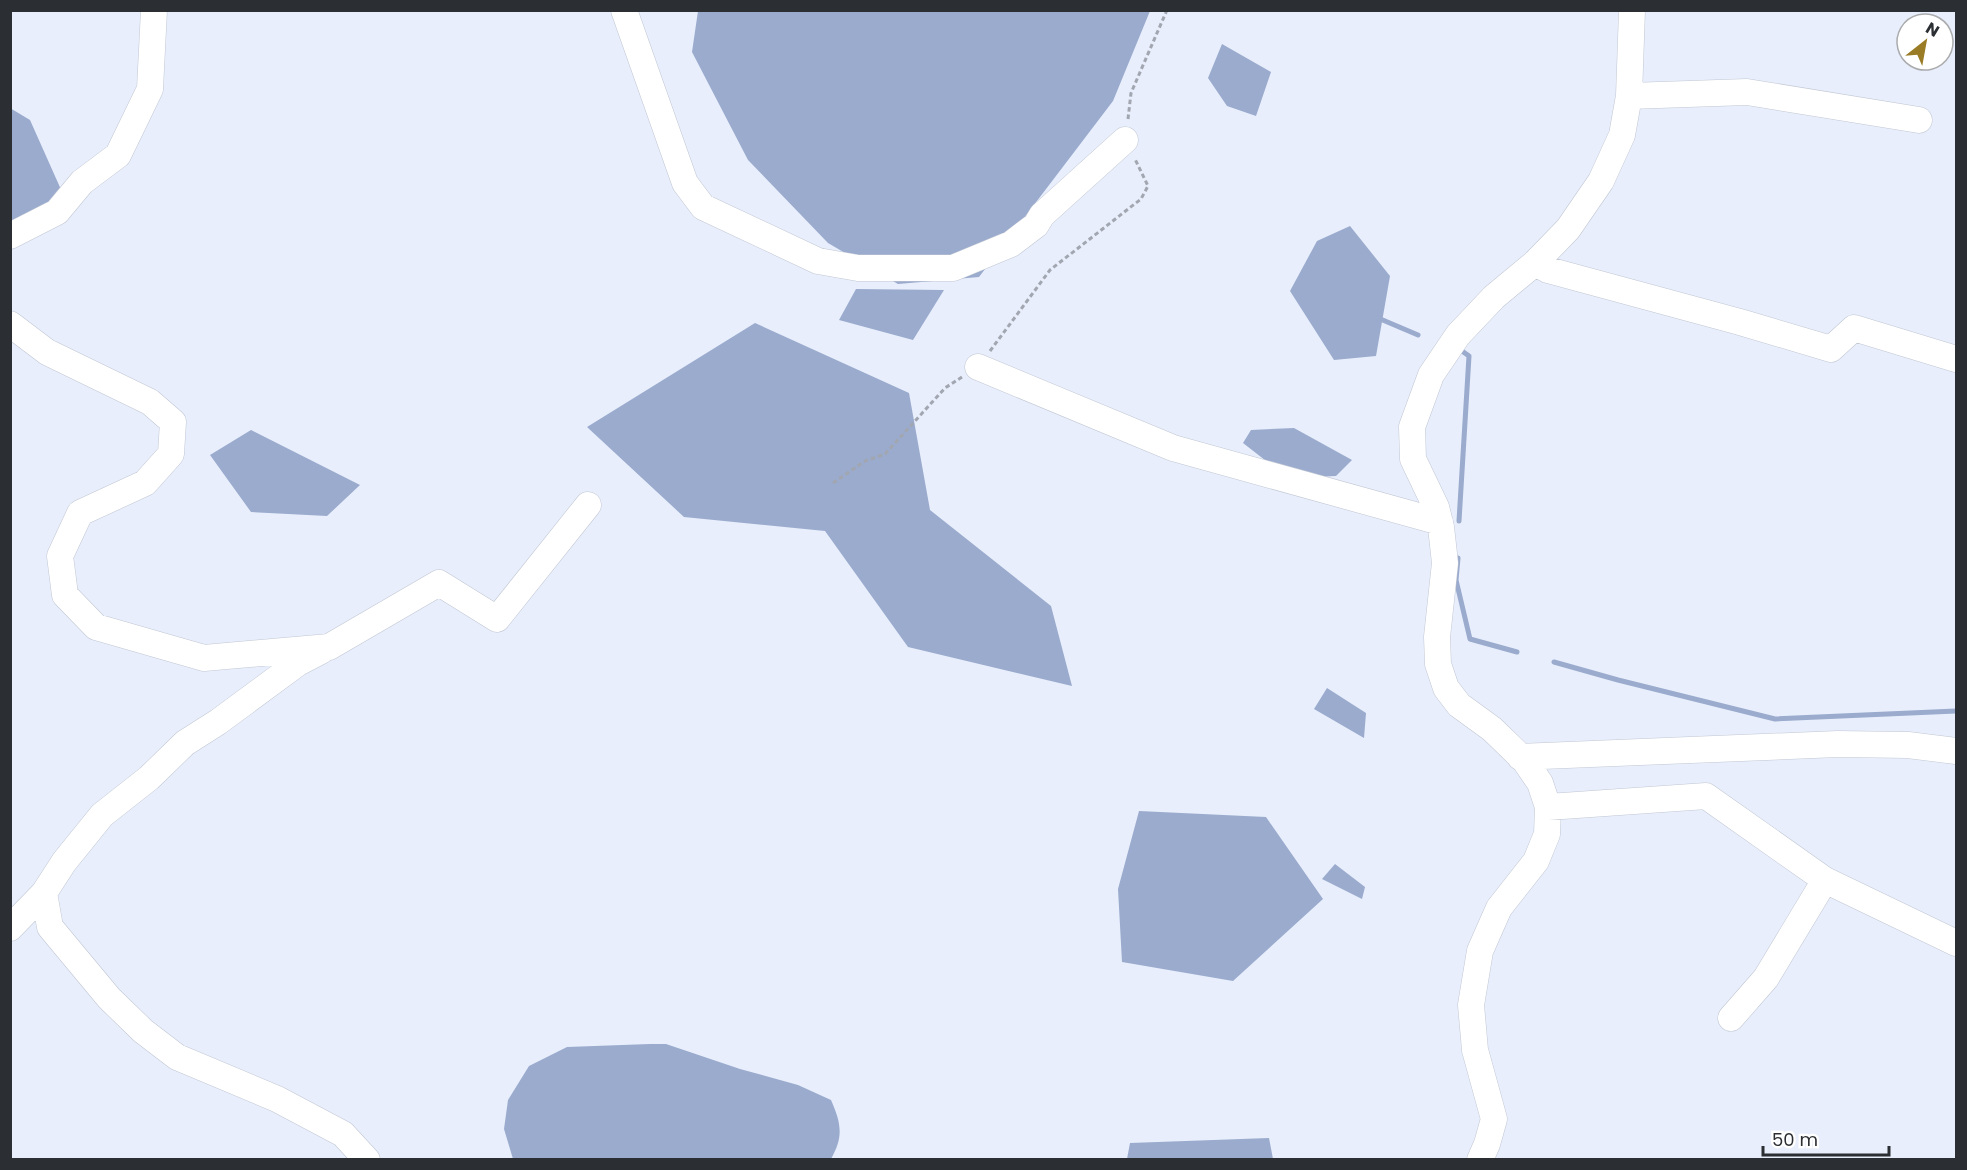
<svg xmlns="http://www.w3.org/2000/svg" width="1967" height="1170" font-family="Poppins,sans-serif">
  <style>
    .water { fill: #9aabce }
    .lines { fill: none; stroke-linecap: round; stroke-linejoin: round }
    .stream { stroke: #9aabce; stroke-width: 5 }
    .minor-casing { stroke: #c1c7d3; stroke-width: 27 }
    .path { stroke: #a1a6b0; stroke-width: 3; stroke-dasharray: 4.5 3; stroke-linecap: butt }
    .minor { stroke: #fff; stroke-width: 26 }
  </style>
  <rect width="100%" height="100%" fill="#e8eefb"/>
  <path class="water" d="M 698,11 L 1150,11 L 1113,101 L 979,277 L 898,284 L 828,243 L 748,160 L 692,52 Z
    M 1222,44 L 1271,72 L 1256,116 L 1227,106 L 1208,78 Z
    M 10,108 L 30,120 L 71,212 L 11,226 Z
    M 1350,226 L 1390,276 L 1376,356 L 1334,360 L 1290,291 L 1317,241 Z
    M 856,289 L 944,290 L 913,340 L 839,320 Z
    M 755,323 L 909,393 L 930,510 L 1051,606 L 1072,686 L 908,647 L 825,531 L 684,517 L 587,427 Z
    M 1294,428 L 1352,460 L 1336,476 L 1288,478 L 1243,443 L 1251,430 Z
    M 251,430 L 360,485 L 327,516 L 251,512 L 210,455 Z
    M 1327,688 L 1366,713 L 1364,738 L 1314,709 Z
    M 1139,811 L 1266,817 L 1323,899 L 1233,981 L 1122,962 L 1118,889 Z
    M 1335,864 L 1365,887 L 1362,899 L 1322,879 Z
    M 650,1044 L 666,1044 L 740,1069 L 798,1085 L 831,1100 C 841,1123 844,1136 831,1159 L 513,1159 L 504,1129 L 508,1100 L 529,1066 L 567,1047 Z
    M 1269,1138 L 1273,1159 L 1127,1159 L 1130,1143 Z"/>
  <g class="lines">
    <path class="stream" d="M 1378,318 L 1418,335
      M 1459,521 L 1469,356 L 1462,351
      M 1458,558 L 1456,580 L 1470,639 L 1517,652
      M 1554,662 L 1618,680 L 1775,719 L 1956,711"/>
    <defs>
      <path id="minor" d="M 624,10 L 685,183 L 703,207 L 818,261 L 858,268 L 953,268 L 1011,244 L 1036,225 L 1042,215 L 1125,140
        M 1629,96 L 1747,92 L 1919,120
        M 10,236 L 57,212 L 82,182 L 118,155 L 150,89 L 154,10
        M 1535,263 L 1548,270 L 1740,322 L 1831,349 L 1854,328 L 1956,359
        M 10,324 L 47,352 L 150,402 L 173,422 L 171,454 L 145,483 L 80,513 L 60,556 L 65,595 L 96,627 L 204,658 L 329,647 L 439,583 L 497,619 L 588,505
        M 978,367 L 1173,448 L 1440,522
        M 321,651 L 298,663 L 218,722 L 185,743 L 149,778 L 102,815 L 64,862 L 44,893 L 50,927 L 109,998 L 143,1031 L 177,1057 L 277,1099 L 343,1134 L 367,1160
        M 1520,757 L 1838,744 L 1908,745 L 1956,751
        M 1548,807 L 1706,796 L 1825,880 L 1956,943
        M 10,928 L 44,893
        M 1731,1018 L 1766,978 L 1825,880
        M 1480,1160 L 1487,1144 L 1494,1119 L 1475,1050 L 1471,1005 L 1480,951 L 1499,908 L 1536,861 L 1547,834 L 1548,807 L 1540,783 L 1525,761 L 1492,729 L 1459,705 L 1446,688 L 1438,664 L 1437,637 L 1445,563 L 1441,527 L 1436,507 L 1413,459 L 1412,427 L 1431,375 L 1458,335 L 1494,297 L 1535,263 L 1568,229 L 1601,181 L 1622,135 L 1629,96 L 1632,10"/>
    </defs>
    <use href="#minor" class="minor-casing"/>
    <path class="path" d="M 1128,119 L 1131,93 L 1167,10
      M 990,351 L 1050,270 L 1141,199 L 1148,186 L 1135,159
      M 833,483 L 865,461 L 885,454 L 945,388 L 962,377"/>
    <use href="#minor" class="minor"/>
  </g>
  <rect width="1967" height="1170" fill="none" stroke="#2b2e32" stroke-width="24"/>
  <g transform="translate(1925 42) rotate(31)"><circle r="28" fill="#ffffff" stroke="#aaabad" stroke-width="1.5"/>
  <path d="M0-4.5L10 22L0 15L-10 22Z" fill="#997c25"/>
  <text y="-9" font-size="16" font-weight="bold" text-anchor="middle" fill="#2b2e32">N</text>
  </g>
  <path d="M1763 1146v9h126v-9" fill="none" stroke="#2b2e32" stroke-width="3"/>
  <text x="1772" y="1146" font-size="18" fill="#2b2e32" stroke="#ffffff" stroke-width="4.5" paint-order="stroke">50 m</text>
</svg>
